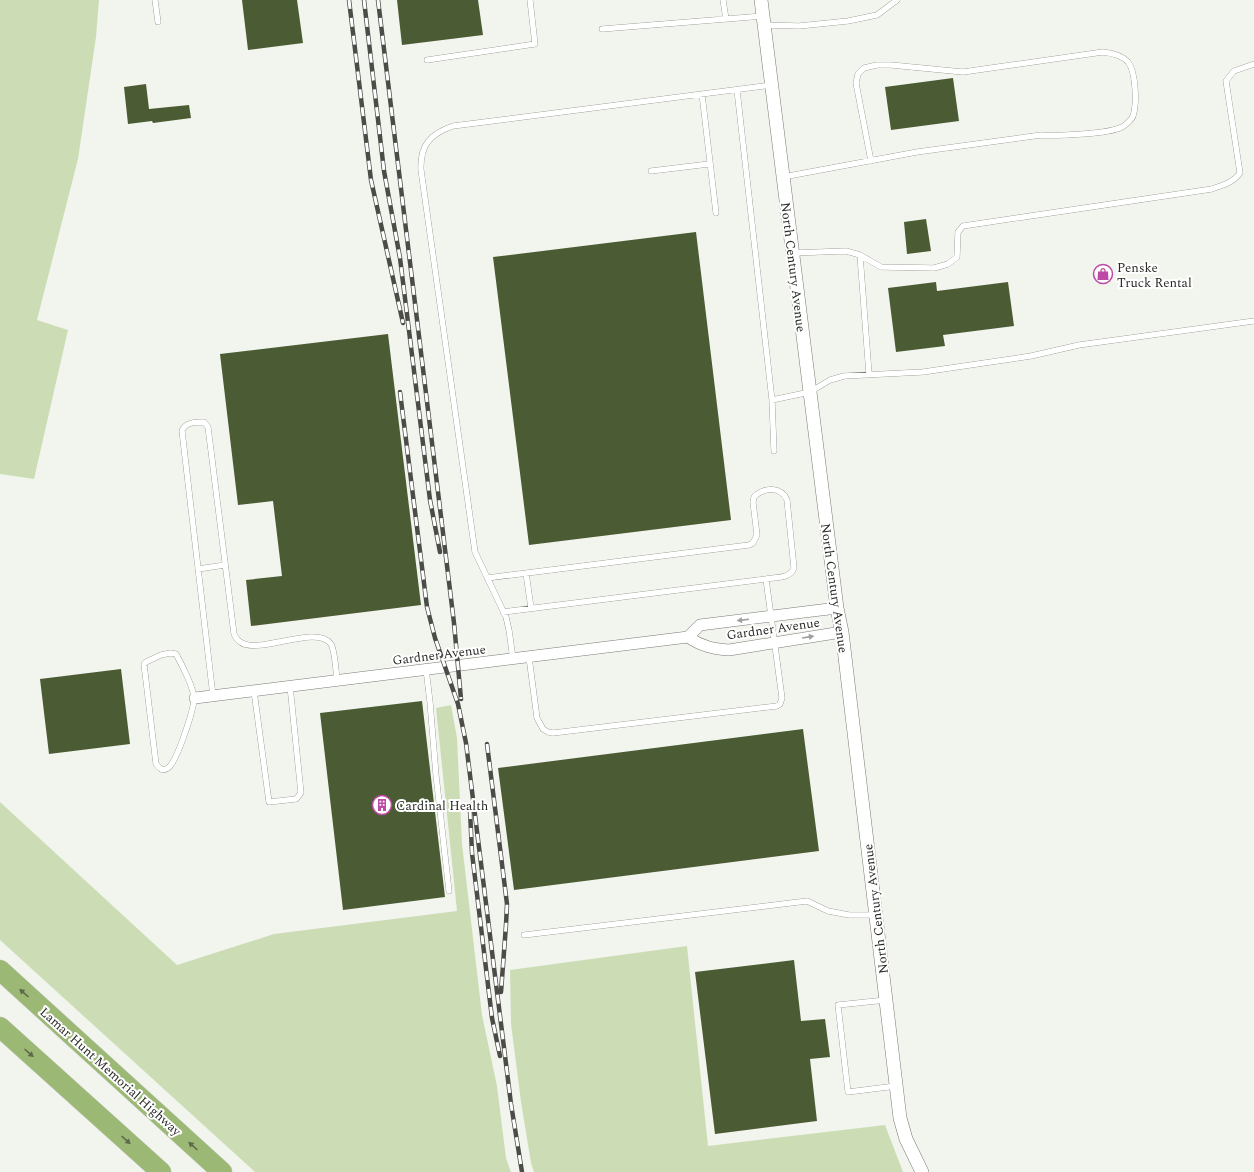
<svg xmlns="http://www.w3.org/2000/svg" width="1254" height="1172" font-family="Spectral,serif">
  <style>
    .green { fill: #ccddb6 }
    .building { fill: #4b5b34 }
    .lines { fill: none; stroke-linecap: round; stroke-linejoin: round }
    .service-casing { stroke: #797c75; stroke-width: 6 }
    .minor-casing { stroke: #797c75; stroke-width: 12 }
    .tertiary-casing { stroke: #797c75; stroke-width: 14 }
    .motorway-casing { stroke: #d0d0cf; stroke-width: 21 }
    .service { stroke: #fff; stroke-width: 5.5 }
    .minor { stroke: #fff; stroke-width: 11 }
    .tertiary { stroke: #fff; stroke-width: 13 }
    .motorway { stroke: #9cb875; stroke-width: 20 }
    .rail-casing { stroke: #4b4c48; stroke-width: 4.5 }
    .rail { stroke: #fff; stroke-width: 3; stroke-dasharray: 9; stroke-linecap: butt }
    .oneway { fill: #9f9f9e }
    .oneway2 { fill: #5d6a4a }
    .labels { text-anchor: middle; stroke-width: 4; stroke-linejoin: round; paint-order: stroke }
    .street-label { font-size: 13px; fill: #292a27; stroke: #fff }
    .poi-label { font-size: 13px; fill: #292a27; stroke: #fff; text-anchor: start }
  </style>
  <rect width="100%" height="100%" fill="#f2f5ed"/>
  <path class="green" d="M 0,0 L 99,0 L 96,37 L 78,159 L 37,320 L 68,330 L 34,479 L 0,474 Z
    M 451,705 L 457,738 L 462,844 L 482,1015 L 497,1086 L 506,1158 L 511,1172 L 255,1172 L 0,940 L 0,802 L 177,965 L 274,934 L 457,911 L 436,708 Z
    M 687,946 L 708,1146 L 885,1125 L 903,1172 L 534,1172 L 531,1163 L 521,1102 L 511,1024 L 510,970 Z"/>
  <path class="building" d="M 242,0 L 297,0 L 303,43 L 248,50 Z
    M 397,0 L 478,0 L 483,35 L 402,45 Z
    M 953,78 L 959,121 L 891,130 L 885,87 Z
    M 146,84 L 149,109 L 189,105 L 191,118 L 153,123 L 152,121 L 128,124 L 124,87 Z
    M 926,219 L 931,251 L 907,254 L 904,222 Z
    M 696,232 L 731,520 L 529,545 L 493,257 Z
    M 936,282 L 937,291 L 1008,282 L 1014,326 L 943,335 L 945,346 L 896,352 L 888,288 Z
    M 388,334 L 421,605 L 251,626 L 246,580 L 282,576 L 273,501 L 238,505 L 220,354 Z
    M 121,669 L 130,744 L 49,754 L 40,679 Z
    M 422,701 L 445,897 L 343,910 L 320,713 Z
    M 803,729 L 819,851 L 514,890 L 498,768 Z
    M 794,960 L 801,1021 L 825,1019 L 830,1057 L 810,1059 L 817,1121 L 715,1134 L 695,972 Z"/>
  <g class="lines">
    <defs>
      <path id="service" d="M 155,0 L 158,22
        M 723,0 L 726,19 L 763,16
        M 764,25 L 799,26 L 848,21 L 877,15 L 897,0
        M 602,29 L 726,19
        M 427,60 L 535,44 L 530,0
        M 737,90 L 772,400 L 810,392 L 830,380 L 844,376 L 923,372 L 1031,356 L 1079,345 L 1254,321
        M 702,94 L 716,213
        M 651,171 L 709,164
        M 783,177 L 917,152 L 1041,135 C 1057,136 1109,134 1122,127 C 1126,125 1132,119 1133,116 C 1137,104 1136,72 1128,62 C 1122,55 1111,53 1103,52 L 963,72 L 891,65 L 877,65 L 864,68 L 858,74 L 856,83 L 871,161
        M 793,253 L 846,251 L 860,255 L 881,267 L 934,268 L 948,264 L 957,257 L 958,232 L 963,226 L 1212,189 C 1222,185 1233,183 1240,173 L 1226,81 L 1234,71 L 1254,64
        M 860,255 L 869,374
        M 772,400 L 774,451
        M 198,569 L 225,565
        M 526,573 L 531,608
        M 487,578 L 749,545 L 753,543 L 757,535 L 753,502 L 754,497 C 764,487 781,486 787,500 L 794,568 C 790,579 775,577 766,579 L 782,698 L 780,704 L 777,706 L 553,733 L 548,732 L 543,729 L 537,718 L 529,657
        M 503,612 L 766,579
        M 170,653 L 176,654 C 181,663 195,690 194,700 C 193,711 177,762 168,768 C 162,772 159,768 156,764 L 144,664 L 146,662 L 161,655 Z
        M 513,659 L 509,630 L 506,617 L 475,552 L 421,170 C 420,145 430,134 453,126 L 771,85
        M 426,669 L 430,702 L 436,775 L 449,891
        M 254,691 L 269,802 L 296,799 L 301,793 L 290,686
        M 213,696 L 182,431 C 185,422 196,422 204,422 L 208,427 L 234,634 C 235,636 237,640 239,641 C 256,657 316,623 331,644 C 335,651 336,672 337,680
        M 524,935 L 807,901 L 828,911 L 849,915 L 875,915
        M 886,1000 L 838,1005 L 848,1092 L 896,1086"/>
      <path id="minor" d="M 688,637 C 701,646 713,649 729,650 L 842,632
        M 195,698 L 688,637 L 700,625 L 837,608"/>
      <path id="tertiary" d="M 761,0 L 837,608 L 842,632 L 900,1118 L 906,1139 L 922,1172"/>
      <path id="motorway" d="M 0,970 L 222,1172
        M 0,1027 L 161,1172"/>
    </defs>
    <use href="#service" class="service-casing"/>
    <use href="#minor" class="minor-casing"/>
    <use href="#tertiary" class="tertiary-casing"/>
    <use href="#motorway" class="motorway-casing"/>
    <use href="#service" class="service"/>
    <use href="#minor" class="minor"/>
    <use href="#tertiary" class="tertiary"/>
    <use href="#motorway" class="motorway"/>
    <defs>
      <path id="rail" d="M 349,0 L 371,180 L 403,323
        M 364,0 L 384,171 L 400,258 L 430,500 L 440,552
        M 378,0 L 454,623 L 461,699
        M 400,392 L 427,607 L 435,638 L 458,704 L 466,743 L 511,1104 L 522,1172
        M 487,744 L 507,904 L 506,925 L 501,992
        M 470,810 L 472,853 L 492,1018 L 500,1056"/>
    </defs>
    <use href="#rail" class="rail-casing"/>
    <use href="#rail" class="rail"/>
  </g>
  <defs><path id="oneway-solid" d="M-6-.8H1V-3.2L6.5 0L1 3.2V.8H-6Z"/></defs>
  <g class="oneway">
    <use href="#oneway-solid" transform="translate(743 620) rotate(173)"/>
    <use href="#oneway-solid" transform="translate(808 637) rotate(-9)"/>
  </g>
  <g class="oneway2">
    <use href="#oneway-solid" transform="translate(24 993) rotate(-138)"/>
    <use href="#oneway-solid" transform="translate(29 1053) rotate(42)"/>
    <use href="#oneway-solid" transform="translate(126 1140) rotate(42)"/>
    <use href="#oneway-solid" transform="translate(193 1146) rotate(-138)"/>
  </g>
  <defs>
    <symbol id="shop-ring" viewBox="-11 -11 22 22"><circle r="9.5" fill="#fff" stroke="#bd4aa4" stroke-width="1.5"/><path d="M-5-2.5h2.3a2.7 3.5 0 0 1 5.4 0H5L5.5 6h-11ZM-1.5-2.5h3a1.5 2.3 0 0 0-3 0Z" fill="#bd4aa4"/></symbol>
    <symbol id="building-ring" viewBox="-11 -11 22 22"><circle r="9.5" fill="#fff" stroke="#bd4aa4" stroke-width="1.5"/><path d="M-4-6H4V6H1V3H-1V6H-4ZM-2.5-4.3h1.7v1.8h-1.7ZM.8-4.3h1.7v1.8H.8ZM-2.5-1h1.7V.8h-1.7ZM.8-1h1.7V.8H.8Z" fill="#bd4aa4"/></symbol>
  </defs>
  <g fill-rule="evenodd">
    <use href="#shop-ring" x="1092" y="263" width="22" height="22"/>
    <use href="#building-ring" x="371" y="794" width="22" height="22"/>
  </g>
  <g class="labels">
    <g class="street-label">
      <text transform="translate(794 267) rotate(83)" y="5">North Century Avenue</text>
      <text transform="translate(835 588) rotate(82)" y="5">North Century Avenue</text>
      <text transform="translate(773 628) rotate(-8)" y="5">Gardner Avenue</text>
      <text transform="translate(439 654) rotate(-7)" y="5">Gardner Avenue</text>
      <text transform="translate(875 909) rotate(-97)" y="5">North Century Avenue</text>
      <text transform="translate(111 1071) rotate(42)" y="5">Lamar Hunt Memorial Highway</text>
    </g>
    <g class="poi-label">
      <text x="1117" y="272">Penske<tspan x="1117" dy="15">Truck Rental</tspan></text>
      <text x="396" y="810">Cardinal Health</text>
    </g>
  </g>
</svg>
